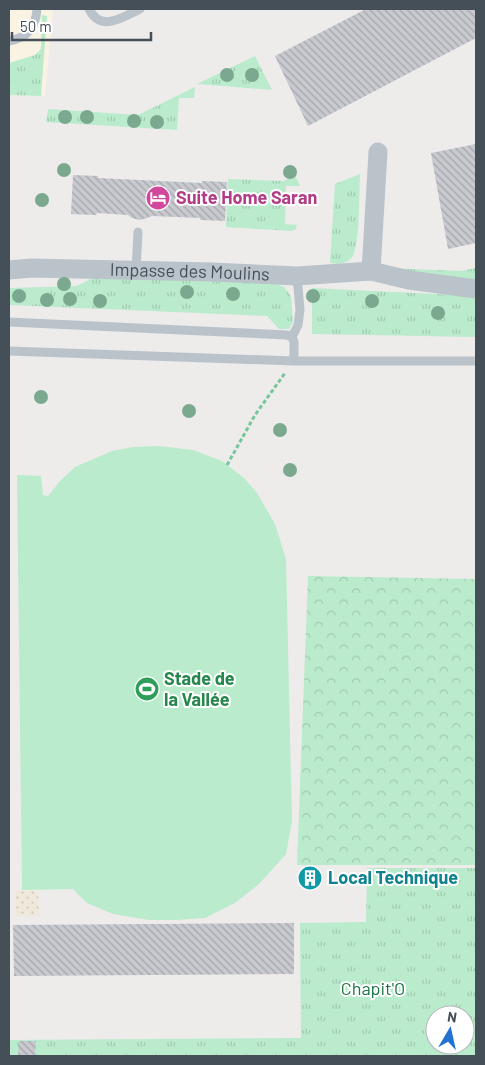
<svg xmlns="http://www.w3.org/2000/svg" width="485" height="1065" font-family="Barlow,sans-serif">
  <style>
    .commercial { fill: #faf3e3 }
    .grass { fill: url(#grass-tufts); fill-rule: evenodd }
    .forest { fill: url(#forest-crowns) }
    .sand { fill: url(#sand-dots) }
    .pitch { fill: #baebcc }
    .building { fill: url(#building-back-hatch) }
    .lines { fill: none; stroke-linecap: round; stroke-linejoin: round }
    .path { stroke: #74c79c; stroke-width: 3; stroke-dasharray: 4 2.5; stroke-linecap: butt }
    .lane { stroke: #bac3ca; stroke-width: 9 }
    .street { stroke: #bac3ca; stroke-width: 19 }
    .tree { fill: #7aa990 }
    .labels { text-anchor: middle; stroke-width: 4; stroke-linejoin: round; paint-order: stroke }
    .hotel-label { font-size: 18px; font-weight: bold; fill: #b23c85; stroke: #fff; text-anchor: start }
    .street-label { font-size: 18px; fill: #454f57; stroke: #fff }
    .leisure-label { font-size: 18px; font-weight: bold; fill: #27864d; stroke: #fff; text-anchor: start }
    .culture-label { font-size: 18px; font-weight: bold; fill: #0d838f; stroke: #fff; text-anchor: start }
    .park-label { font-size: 18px; fill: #1b7345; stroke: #fff }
  </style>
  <defs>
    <pattern id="grass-tufts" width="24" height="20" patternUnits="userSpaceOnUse" patternTransform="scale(1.25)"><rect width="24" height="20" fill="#baebcc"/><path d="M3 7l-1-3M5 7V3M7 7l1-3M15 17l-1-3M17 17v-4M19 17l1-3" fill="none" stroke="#a1cbb1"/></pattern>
    <pattern id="forest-crowns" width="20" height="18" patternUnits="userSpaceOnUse" patternTransform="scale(1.25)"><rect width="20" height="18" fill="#baebcc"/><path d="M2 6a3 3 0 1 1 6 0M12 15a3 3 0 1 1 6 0" fill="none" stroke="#a1cbb1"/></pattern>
    <pattern id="sand-dots" width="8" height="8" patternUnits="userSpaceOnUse" patternTransform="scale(1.25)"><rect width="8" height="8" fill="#efe9db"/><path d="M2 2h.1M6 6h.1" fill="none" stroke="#cecabe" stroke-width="1.8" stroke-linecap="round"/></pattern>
    <pattern id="building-back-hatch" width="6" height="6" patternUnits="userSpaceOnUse" patternTransform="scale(1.25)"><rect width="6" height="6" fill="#c8cad0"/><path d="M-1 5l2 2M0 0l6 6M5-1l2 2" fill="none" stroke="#a4a6ac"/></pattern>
  </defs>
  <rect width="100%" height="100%" fill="#eeebeb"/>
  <path class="commercial" d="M 9,9 L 53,9 L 45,96 L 9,95 Z"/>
  <path class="grass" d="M 42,15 L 47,16 L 41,96 L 9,95 L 9,63 L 35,55 L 41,49 Z
    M 255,56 L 272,90 L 197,84 Z
    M 195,87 L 194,98 L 179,98 L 177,130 L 46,122 L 48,109 L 138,115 Z
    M 360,174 C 359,190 360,247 352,257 C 346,265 338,264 330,263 L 335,184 Z
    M 295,175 L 300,186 L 286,186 L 285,224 L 297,225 L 296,229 L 292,231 L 226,227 L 228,179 L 284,181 Z
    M 387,268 L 461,271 L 476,268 L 476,281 Z
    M 98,275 L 273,283 L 284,287 L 291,296 L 293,322 L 289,329 L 279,329 L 267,316 L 9,305 L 9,288 L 77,286 Z
    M 312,288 L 476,296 L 476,337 L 312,334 Z
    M 367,868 L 476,868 L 476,1056 L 9,1056 L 9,1040 L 301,1038 L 300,923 L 366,922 ZM 435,1015 L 465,1015 L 465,1045 L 435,1045 Z"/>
  <path class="forest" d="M 308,576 L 476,579 L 476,865 L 297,865 Z"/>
  <path class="sand" d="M 38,890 L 39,916 L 16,916 L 15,891 Z"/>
  <path class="pitch" d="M 159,446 L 193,450 L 222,461 L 244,478 L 257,493 L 275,524 L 286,559 L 292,821 L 286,854 L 259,884 L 235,903 L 205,918 L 177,920 L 149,920 L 113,914 L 87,903 L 73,889 L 22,890 L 17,475 L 41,476 L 43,495 L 48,496 L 60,481 L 75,467 L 112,451 L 133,447 Z"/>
  <path class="building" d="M 366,9 L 476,9 L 476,38 L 308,126 L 275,56 Z
    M 476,144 L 476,243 L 448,249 L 431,153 Z
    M 73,175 L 98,176 L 98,178 L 202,183 L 202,181 L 227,182 L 225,221 L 200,220 L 200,218 L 152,216 L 147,218 L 140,220 L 132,218 L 128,215 L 97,213 L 96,215 L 71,214 Z
    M 294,923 L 294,974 L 14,976 L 13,925 Z
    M 19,1041 L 36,1041 L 35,1056 L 18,1056 Z"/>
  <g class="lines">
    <path class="path" d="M 227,465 L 255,415 L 285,373"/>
    <path class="lane" d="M 89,9 C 101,33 123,17 140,9
      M 9,41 C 27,38 36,27 37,9
      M 136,270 L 138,232
      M 9,322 L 287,335 L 292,337 L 294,342 L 294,361
      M 292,337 L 298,325 L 300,310 L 297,276
      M 9,351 L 294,361 L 476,361"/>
    <g class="street">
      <path id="s1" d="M 9,270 L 32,268 L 212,272 L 297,276 L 371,271 L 409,280 L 476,289"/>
      <path d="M 371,271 L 378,152"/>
    </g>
  </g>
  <g class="tree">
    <circle cx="227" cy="75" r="7"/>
    <circle cx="252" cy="75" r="7"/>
    <circle cx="65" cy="117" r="7"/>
    <circle cx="87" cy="117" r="7"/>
    <circle cx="134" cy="121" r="7"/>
    <circle cx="157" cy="122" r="7"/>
    <circle cx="64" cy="170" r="7"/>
    <circle cx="290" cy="172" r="7"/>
    <circle cx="42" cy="200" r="7"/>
    <circle cx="64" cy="284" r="7"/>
    <circle cx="187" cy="292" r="7"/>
    <circle cx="233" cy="294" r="7"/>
    <circle cx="19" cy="296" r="7"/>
    <circle cx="313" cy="296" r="7"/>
    <circle cx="70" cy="299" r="7"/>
    <circle cx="47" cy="300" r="7"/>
    <circle cx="100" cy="301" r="7"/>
    <circle cx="372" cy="301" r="7"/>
    <circle cx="438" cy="313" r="7"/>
    <circle cx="41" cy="397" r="7"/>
    <circle cx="189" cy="411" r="7"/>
    <circle cx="280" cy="430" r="7"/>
    <circle cx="290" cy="470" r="7"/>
  </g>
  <defs>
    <symbol id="hotel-disc" viewBox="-11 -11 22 22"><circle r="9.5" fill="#d1479c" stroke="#fff"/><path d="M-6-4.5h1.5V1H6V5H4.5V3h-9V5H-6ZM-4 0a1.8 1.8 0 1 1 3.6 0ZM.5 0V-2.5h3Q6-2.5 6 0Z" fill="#fff"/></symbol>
    <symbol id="stadium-disc" viewBox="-11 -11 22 22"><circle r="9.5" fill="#2e9e5b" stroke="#fff"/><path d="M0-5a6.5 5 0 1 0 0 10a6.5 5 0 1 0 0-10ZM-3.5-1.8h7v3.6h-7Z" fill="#fff"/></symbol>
    <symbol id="building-disc" viewBox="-11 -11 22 22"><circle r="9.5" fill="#0f9aa8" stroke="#fff"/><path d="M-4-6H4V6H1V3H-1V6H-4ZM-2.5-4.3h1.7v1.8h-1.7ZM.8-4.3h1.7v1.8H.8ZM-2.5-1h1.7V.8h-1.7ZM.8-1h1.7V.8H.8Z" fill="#fff"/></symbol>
  </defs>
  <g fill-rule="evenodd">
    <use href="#hotel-disc" x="144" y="184" width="28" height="28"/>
    <use href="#stadium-disc" x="133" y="675" width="28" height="28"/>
    <use href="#building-disc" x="296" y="864" width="28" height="28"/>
  </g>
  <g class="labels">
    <g class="hotel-label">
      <text x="176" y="204">Suite Home Saran</text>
    </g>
    <g class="street-label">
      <text dy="6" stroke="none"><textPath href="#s1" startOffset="181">Impasse des Moulins</textPath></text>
    </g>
    <g class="leisure-label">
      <text x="164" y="685">Stade de<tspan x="164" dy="21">la Vallée</tspan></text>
    </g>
    <g class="culture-label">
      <text x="328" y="884">Local Technique</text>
    </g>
    <g class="park-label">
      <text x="373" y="995">Chapit'O</text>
    </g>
  </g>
  <rect width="485" height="1065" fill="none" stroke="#454f57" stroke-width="20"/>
  <g transform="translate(450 1030) rotate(9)"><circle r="24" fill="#ffffff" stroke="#b5b9bc"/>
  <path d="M0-4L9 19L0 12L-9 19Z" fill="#2273d1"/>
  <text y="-8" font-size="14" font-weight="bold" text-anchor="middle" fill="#454f57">N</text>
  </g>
  <path d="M12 32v8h139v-8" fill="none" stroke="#454f57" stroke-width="2.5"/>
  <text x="20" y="32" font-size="15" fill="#454f57" stroke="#ffffff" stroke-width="4" paint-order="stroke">50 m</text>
</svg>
